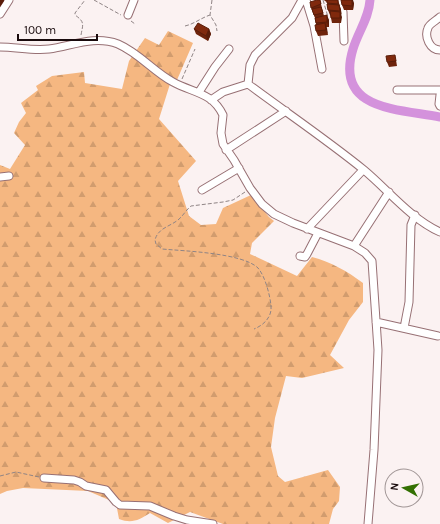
<svg xmlns="http://www.w3.org/2000/svg" width="440" height="524" font-family="Karla,sans-serif">
  <style>
    .forest { fill: url(#forest-firs) }
    .lines { fill: none; stroke-linecap: round; stroke-linejoin: round }
    .river { stroke: #d492dc; stroke-width: 9 }
    .minor-casing { stroke: #977074; stroke-width: 9 }
    .path { stroke: #8f8485; stroke-width: 1; stroke-dasharray: 4 2; stroke-linecap: butt }
    .minor { stroke: #fff; stroke-width: 7 }
    .wall { fill: #6e230b }
    .shaded-wall { fill: #5a1d09 }
    .building { fill: #80290d; stroke: #5a1d09 }
  </style>
  <defs>
    <pattern id="forest-firs" width="22" height="20" patternUnits="userSpaceOnUse"><rect width="22" height="20" fill="#f5b781"/><path d="M5 1l3.5 6h-7zM16 11l3.5 6h-7z" fill="#d19c6e"/></pattern>
  </defs>
  <rect width="100%" height="100%" fill="#fbf2f2"/>
  <path class="forest" d="M 168,31 L 193,43 L 177,80 L 170,84 L 159,119 L 196,161 L 178,181 L 189,216 L 201,225 L 216,224 L 223,208 L 251,195 L 269,217 L 274,221 L 252,243 L 250,254 L 297,276 L 312,257 C 331,262 347,271 363,283 L 363,302 L 349,320 L 330,355 L 344,368 L 302,378 L 286,376 L 275,418 L 271,447 L 278,476 L 285,482 L 328,470 L 340,487 L 339,501 L 333,509 L 329,524 L 223,524 L 190,512 L 168,523 L 150,513 C 139,520 132,524 119,519 L 116,503 L 88,491 L 23,488 L 7,491 L 0,494 L 0,165 L 10,169 L 25,145 L 14,133 L 19,122 L 26,113 L 21,103 L 38,90 L 36,86 L 52,76 L 84,72 L 85,83 L 122,89 L 129,61 L 145,38 L 159,45 Z"/>
  <g class="lines">
    <path class="river" d="M 370,0 C 369,18 358,32 353,49 C 334,111 400,109 440,117"/>
    <defs>
      <path id="minor" d="M 302,0 L 292,18 L 255,55 L 250,65 L 248,84 C 287,113 327,140 364,170 C 388,190 411,219 440,232
        M 306,0 L 314,26 L 322,69
        M 340,0 L 343,12 L 344,41
        M 0,14 L 9,0
        M 128,15 L 134,0
        M 440,17 C 437,20 429,24 428,28 C 424,37 430,50 440,50
        M 0,47 C 16,47 33,51 49,49 C 72,46 94,35 118,44 C 139,53 154,72 173,82 C 193,93 212,92 223,115 L 221,133 L 223,144 L 234,160 L 250,188 L 262,204 L 274,214 L 293,223 L 354,246 L 365,253 L 372,261 L 378,350 L 374,450 L 368,524
        M 397,90 L 440,90
        M 199,92 L 215,67 L 229,49
        M 440,95 L 439,104 L 440,106
        M 211,100 L 223,92 L 248,84
        M 226,150 L 286,111
        M 0,177 L 9,176
        M 202,190 L 239,168
        M 307,229 L 363,170
        M 354,246 L 389,192
        M 300,256 L 305,257 L 307,254 L 318,233
        M 376,322 L 438,336
        M 404,328 L 409,302 L 411,225 L 415,215
        M 44,478 L 74,480 L 80,482 L 86,486 L 106,490 L 116,502 L 120,505 L 150,506 L 174,516 L 187,520 L 213,524"/>
    </defs>
    <use href="#minor" class="minor-casing"/>
    <path class="path" d="M 94,0 L 121,15
      M 212,0 L 210,15 L 216,25 L 217,31
      M 323,0 L 328,17
      M 131,21 L 135,24
      M 185,26 C 194,24 201,18 210,15
      M 81,35 C 83,24 85,22 75,15 L 75,13 L 85,0
      M 182,79 L 195,49
      M 245,192 L 233,200 L 223,202 L 191,206 C 186,210 183,216 178,220 C 169,227 158,228 155,240 L 156,244 L 162,249 C 184,251 243,253 258,268 C 265,276 270,295 271,306 C 272,317 264,325 254,329
      M 0,476 L 16,472 L 39,477"/>
    <use href="#minor" class="minor"/>
  </g>
  <path class="wall" d="M 320,0 L 324,16 L 329,20 L 329,27 L 326,27 L 328,35 L 318,36 L 316,31 L 316,24 L 315,18 L 311,8 Z
    M 324,0 L 338,0 L 341,10 L 341,23 L 332,23 L 331,18 L 331,15 L 330,15 L 328,10 L 327,2 L 325,1 Z
    M 354,3 L 353,10 L 344,10 L 342,5 Z
    M 194,29 L 209,29 L 211,34 L 208,41 L 196,34 Z
    M 396,60 L 397,66 L 389,67 L 387,62 Z"/>
  <path class="shaded-wall" d="M 0,0 L 4,0 L 4,1 L 0,7 Z
    M 338,0 L 341,10 L 342,16 L 340,11 Z
    M 352,0 L 353,0 L 354,3 L 353,10 L 352,6 Z
    M 340,12 L 342,17 L 341,23 L 340,18 Z
    M 327,15 L 329,20 L 329,27 L 327,22 Z
    M 325,23 L 327,28 L 328,35 L 326,30 Z
    M 209,29 L 211,34 L 208,41 L 206,36 Z"/>
  <path class="building" d="M 317,0 L 320,0 L 321,4 L 311,8 L 310,2 Z
    M 327,0 L 338,0 L 338,4 L 327,3 Z
    M 341,0 L 352,0 L 352,6 L 342,5 Z
    M 327,4 L 339,5 L 340,11 L 328,10 Z
    M 321,7 L 323,13 L 314,15 L 312,9 Z
    M 330,11 L 340,12 L 340,18 L 331,18 Z
    M 327,15 L 327,22 L 316,23 L 315,18 Z
    M 198,23 L 209,29 L 206,36 L 194,29 Z
    M 325,23 L 326,30 L 316,31 L 315,25 Z
    M 395,55 L 396,61 L 387,62 L 386,56 Z"/>
  <g transform="translate(404 488) rotate(278)"><circle r="19" fill="#fbf2f2" stroke="#a19696"/>
  <path d="M0-3L7 15L0 10L-7 15Z" fill="#337002"/>
  <text y="-6" font-size="11" font-weight="bold" text-anchor="middle" fill="#190b0d">N</text>
  </g>
  <path d="M18 34v6h79v-6" fill="none" stroke="#190b0d" stroke-width="2"/>
  <text x="24" y="34" font-size="12" fill="#190b0d" stroke="#fbf2f2" stroke-width="3" paint-order="stroke">100 m</text>
</svg>
